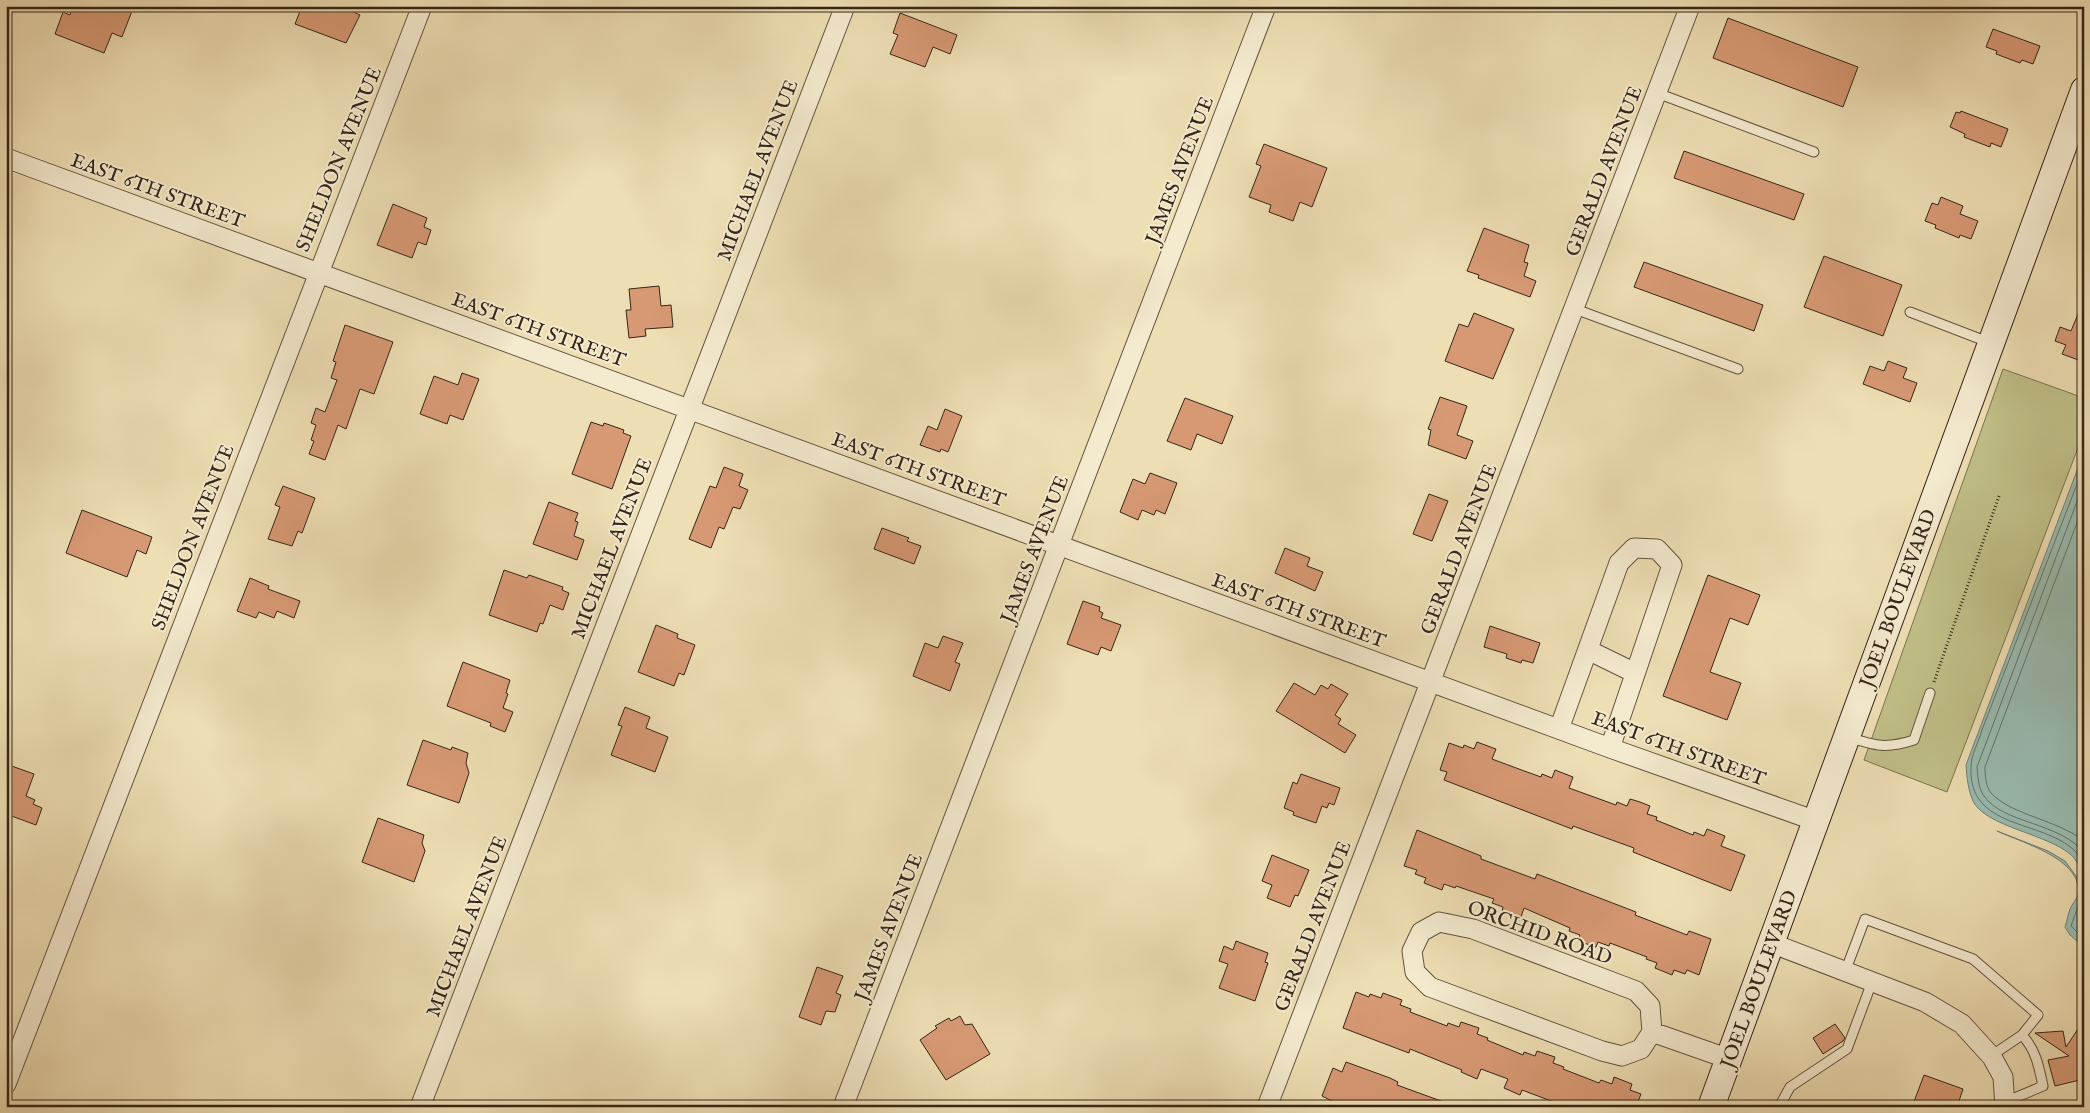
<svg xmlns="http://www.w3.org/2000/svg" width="2090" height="1113" font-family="'IM FELL English',serif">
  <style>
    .green { fill: #c0bf87; stroke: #7a7251 }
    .water { fill: #99bcb1; stroke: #718075 }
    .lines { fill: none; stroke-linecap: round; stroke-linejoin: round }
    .shore { stroke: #677166; stroke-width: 1 }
    .building { fill: #d79974; stroke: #35261b }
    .service-casing { stroke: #635441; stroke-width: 11 }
    .minor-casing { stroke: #635441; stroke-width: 21 }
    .secondary-casing { stroke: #35261b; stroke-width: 28 }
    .path { stroke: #35261b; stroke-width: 3; stroke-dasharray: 1 2.5; stroke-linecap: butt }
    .service { stroke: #f4eace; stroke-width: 9 }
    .minor { stroke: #f4eace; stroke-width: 19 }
    .secondary { stroke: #f4eace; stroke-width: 26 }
    .labels { text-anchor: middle; stroke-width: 4; stroke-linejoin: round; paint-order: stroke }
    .street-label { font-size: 20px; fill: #35261b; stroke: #f4eace }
  </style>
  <rect width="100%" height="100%" fill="#eedeb3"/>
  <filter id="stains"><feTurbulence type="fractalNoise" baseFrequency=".004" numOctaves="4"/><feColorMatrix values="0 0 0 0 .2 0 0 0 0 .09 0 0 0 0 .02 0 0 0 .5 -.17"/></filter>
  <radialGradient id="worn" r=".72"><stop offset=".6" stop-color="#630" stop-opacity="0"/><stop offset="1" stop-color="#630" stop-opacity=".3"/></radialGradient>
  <path class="green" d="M 2003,369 L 2084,398 L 2084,432 L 1947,792 L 1864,760 Z"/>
  <path class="water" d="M 2084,452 L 2084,872 C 2079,866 2075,858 2070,854 C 2046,834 1989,827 1974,803 C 1968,791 1967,778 1966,765 Z
    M 1997,831 L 2048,851 L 2065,861 L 2084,887 L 2084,947 L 2070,935 L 2065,927 C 2067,921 2068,914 2070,909 C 2072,904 2077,899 2078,895 C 2084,859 2020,842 1997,831 Z"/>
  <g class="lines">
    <path class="shore" d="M 2084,466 L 1982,730 C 1979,741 1971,755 1971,767 C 1968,830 2042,819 2075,851 C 2078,854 2081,860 2084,864
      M 2084,483 L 1977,767 C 1978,776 1978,788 1984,796 C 2003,824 2061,822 2084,853
      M 2084,504 L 1985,767 C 1985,776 1986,787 1991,793 C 2011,815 2058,820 2084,841
      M 2084,890 L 2071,926 L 2084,939"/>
  </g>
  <path class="building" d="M 73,6 L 121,6 L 132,11 L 122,37 L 112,33 L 104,53 L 55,34 L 63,12 L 70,15 Z
    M 302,6 L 351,6 L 349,10 L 360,15 L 346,43 L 295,24 Z
    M 900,13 L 957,35 L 950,54 L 933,47 L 925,67 L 890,54 L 898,35 L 893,33 Z
    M 1728,18 L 1858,67 L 1843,107 L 1713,58 Z
    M 1993,29 L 2040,46 L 2033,64 L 2022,60 L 2020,63 L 1996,54 L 1997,51 L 1986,47 Z
    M 1961,111 L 2008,129 L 2001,147 L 1991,143 L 1990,147 L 1964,137 L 1965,134 L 1950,127 L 1956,112 L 1960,113 Z
    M 1264,144 L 1327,168 L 1312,207 L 1300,202 L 1293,221 L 1269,212 L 1271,205 L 1249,197 L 1261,166 L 1256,164 Z
    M 1684,151 L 1804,194 L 1794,220 L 1674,178 Z
    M 1941,197 L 1963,206 L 1960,214 L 1978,221 L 1971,239 L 1960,235 L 1959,238 L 1935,228 L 1936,225 L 1925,221 L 1932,203 L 1938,205 Z
    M 393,204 L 427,218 L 424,227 L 431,230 L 426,245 L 418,242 L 412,258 L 377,245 Z
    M 1484,228 L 1529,245 L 1524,262 L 1528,263 L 1524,276 L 1536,281 L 1530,297 L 1478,278 L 1479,275 L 1467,271 Z
    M 1824,256 L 1902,285 L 1883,336 L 1804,307 Z
    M 1644,262 L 1763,305 L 1754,331 L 1634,287 Z
    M 659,286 L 661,306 L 671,305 L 673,327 L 645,329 L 646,336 L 629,338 L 626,310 L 631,310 L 629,289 Z
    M 2083,302 L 2084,303 L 2084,362 L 2062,354 L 2066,345 L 2055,341 L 2060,327 L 2071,331 Z
    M 1474,313 L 1514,329 L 1493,379 L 1445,361 L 1459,324 L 1468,327 Z
    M 345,325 L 393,342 L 374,394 L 360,389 L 346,429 L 338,425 L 325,460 L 309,454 L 314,441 L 311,440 L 316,425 L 311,423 L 316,408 L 325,412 L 337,380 L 331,378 L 336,362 L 333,361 Z
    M 1888,361 L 1907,368 L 1903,378 L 1917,383 L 1910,402 L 1863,384 L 1870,366 L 1884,371 Z
    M 462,373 L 479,379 L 463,420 L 450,415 L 447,424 L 420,414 L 434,376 L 458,385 Z
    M 1440,397 L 1467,406 L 1457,435 L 1473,441 L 1466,459 L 1428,445 L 1431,430 L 1428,429 Z
    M 1185,398 L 1233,416 L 1222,444 L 1197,434 L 1191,450 L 1167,441 Z
    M 945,409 L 962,416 L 948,452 L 941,449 L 940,452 L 920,445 L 928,426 L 937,430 Z
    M 591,422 L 603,426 L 604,423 L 624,430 L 623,433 L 631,436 L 612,489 L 572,474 Z
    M 724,467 L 743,474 L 739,486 L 748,490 L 740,509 L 733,507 L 724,529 L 719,527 L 711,548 L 689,539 L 710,486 L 716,488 Z
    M 1150,473 L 1177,483 L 1165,514 L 1156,510 L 1154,515 L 1142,510 L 1138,520 L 1120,512 L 1133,479 L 1145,484 Z
    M 283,486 L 315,498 L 302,533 L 298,531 L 292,546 L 268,539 L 280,507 L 275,505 Z
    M 1429,494 L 1448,501 L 1432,541 L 1413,534 Z
    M 549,502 L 578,513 L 575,521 L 578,522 L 574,536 L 584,540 L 577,560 L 533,544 Z
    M 82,510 L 152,537 L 146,554 L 137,550 L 127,577 L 66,553 Z
    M 882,528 L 909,538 L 907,541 L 921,546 L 914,564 L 874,549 Z
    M 1285,548 L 1310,558 L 1307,566 L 1323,572 L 1315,591 L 1275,573 Z
    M 504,570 L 527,578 L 529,575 L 563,587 L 562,590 L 569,593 L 563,610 L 550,605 L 543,624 L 540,623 L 537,632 L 489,615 Z
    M 1708,575 L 1760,595 L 1748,625 L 1730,618 L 1710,672 L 1741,683 L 1727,720 L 1663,696 Z
    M 250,578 L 269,586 L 268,589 L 300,601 L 294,618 L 277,611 L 274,618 L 259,612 L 256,618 L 237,611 Z
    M 1083,601 L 1100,607 L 1099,611 L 1103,613 L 1101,618 L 1121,625 L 1111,651 L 1101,647 L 1098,655 L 1067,644 Z
    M 656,625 L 678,634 L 677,638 L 695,645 L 684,675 L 679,673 L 674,686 L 638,672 Z
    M 1490,626 L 1540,643 L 1533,663 L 1522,660 L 1521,663 L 1506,658 L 1507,654 L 1484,647 Z
    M 943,636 L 963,643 L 955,662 L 960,664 L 950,691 L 913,676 L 925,643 L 938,648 Z
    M 463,662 L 510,680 L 506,693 L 508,694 L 503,708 L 513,712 L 505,732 L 490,726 L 491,723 L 447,706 Z
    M 1294,683 L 1315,695 L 1321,685 L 1328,689 L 1331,684 L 1348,694 L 1335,715 L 1341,719 L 1338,724 L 1356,735 L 1345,753 L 1276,711 Z
    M 625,707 L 650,717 L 646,728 L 668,737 L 655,772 L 611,755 L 622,726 L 618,725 Z
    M 423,740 L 451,750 L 452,747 L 468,753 L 466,763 L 469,773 L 459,803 L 407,785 Z
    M 1477,742 L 1496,749 L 1492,759 L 1527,772 L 1541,777 L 1542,774 L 1552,778 L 1555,770 L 1573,777 L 1569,788 L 1616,805 L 1617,802 L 1627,806 L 1630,799 L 1640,802 L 1650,806 L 1647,814 L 1657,817 L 1656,820 L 1693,835 L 1694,832 L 1704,836 L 1707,829 L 1725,836 L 1721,846 L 1745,855 L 1731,891 L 1633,852 L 1634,848 L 1573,826 L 1572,829 L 1444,780 L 1447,772 L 1440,770 L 1449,743 L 1463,748 L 1464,745 L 1474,749 Z
    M 6,764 L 34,774 L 26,796 L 35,800 L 33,804 L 42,808 L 36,825 L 6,814 Z
    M 1301,774 L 1340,788 L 1334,805 L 1329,803 L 1327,808 L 1322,806 L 1316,823 L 1293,815 L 1294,812 L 1284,808 L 1293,782 L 1297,784 Z
    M 378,818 L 424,835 L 422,843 L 425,851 L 414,882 L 362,862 Z
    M 1417,830 L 1481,856 L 1481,859 L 1535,879 L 1537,874 L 1636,912 L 1635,915 L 1687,935 L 1689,931 L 1711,939 L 1699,975 L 1687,970 L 1685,974 L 1674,970 L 1672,975 L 1655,968 L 1657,963 L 1646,959 L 1647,957 L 1610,943 L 1609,946 L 1598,942 L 1596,947 L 1578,941 L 1580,935 L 1569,931 L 1570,928 L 1524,908 L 1520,920 L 1502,912 L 1503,907 L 1492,903 L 1494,899 L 1456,886 L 1455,888 L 1444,884 L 1442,890 L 1424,883 L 1426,878 L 1415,874 L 1417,870 L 1404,866 Z
    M 1272,855 L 1309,870 L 1298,896 L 1295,895 L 1290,907 L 1267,898 L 1272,885 L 1262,881 Z
    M 1236,941 L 1268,953 L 1265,962 L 1268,963 L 1255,1001 L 1219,988 L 1228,964 L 1219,961 L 1224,946 L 1233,950 Z
    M 817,967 L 843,976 L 836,993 L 841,995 L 835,1012 L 826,1011 L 821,1025 L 799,1017 Z
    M 1356,992 L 1369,997 L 1370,994 L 1381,998 L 1383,993 L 1402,1000 L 1400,1005 L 1411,1009 L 1410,1012 L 1447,1026 L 1448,1023 L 1459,1027 L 1461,1022 L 1479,1028 L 1477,1034 L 1488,1038 L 1487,1040 L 1523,1055 L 1524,1052 L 1535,1056 L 1537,1051 L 1555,1057 L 1553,1063 L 1564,1067 L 1563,1069 L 1599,1083 L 1601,1080 L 1612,1084 L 1614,1077 L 1632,1084 L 1630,1090 L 1641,1094 L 1636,1107 L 1567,1107 L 1522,1090 L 1520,1095 L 1504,1088 L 1508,1079 L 1481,1069 L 1477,1079 L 1461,1072 L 1462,1070 L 1410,1049 L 1409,1053 L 1401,1050 L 1343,1028 Z
    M 960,1016 L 965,1025 L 972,1024 L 990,1054 L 946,1080 L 920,1040 L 937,1028 L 935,1026 L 949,1018 L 951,1021 Z
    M 2084,1020 L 2084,1079 L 2055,1086 L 2048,1060 L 2069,1056 L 2035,1033 L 2063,1031 L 2066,1047 Z
    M 1835,1024 L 1845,1038 L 1843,1041 L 1823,1054 L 1813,1038 Z
    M 1346,1062 L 1390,1078 L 1398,1082 L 1397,1085 L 1452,1105 L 1452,1107 L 1347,1107 L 1336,1103 L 1322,1096 L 1333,1068 L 1342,1072 Z
    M 1924,1075 L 1963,1089 L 1957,1107 L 1948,1107 L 1933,1101 L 1931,1107 L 1912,1107 Z"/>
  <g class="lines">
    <defs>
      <path id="service" d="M 1657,93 L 1814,152
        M 1575,309 L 1738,369
        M 1910,312 L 1988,342
        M 1848,737 C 1876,746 1886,749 1914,740 L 1930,693
        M 1845,972 L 1865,919 L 1973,959 L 2038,1015 L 2022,1035
        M 1991,1056 L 2022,1035 C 2036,1050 2039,1067 2043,1086 L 2005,1102
        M 1779,1107 L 1790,1087 L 1847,1049 L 1872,982"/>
      <path id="minor" d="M 6,158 L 1610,748 L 1816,821
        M 1588,650 L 1635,673
        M 1559,729 L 1619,563 L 1634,548 L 1657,549 L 1672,565 L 1610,748
        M 1439,922 L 1473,929 L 1636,991 L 1650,1006 L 1652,1032 L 1641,1049 L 1622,1056 L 1602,1051 L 1430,987 L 1415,972 L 1412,951 L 1421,932 Z
        M 1771,943 L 1925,1002 L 1962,1024 L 1992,1057 L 2003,1077 L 2005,1107
        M 1652,1032 L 1729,1059
        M 6,1084 L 422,6
        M 420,1107 L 845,6
        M 843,1107 L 1266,6
        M 1267,1107 L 1690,6"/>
      <path id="secondary" d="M 1711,1107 L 2084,90"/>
    </defs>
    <use href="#service" class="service-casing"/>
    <use href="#minor" class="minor-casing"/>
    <use href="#secondary" class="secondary-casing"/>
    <path class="path" d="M 1934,682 L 1999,496"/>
    <use href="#service" class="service"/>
    <use href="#minor" class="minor"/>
    <use href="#secondary" class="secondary"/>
  </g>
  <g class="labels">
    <g class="street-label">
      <text transform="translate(338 159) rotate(-68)" y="7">SHELDON AVENUE</text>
      <text transform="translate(757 170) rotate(-69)" y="7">MICHAEL AVENUE</text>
      <text transform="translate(1179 170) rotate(-69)" y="7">JAMES AVENUE</text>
      <text transform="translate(1603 171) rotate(-69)" y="7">GERALD AVENUE</text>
      <text transform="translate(158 190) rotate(20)" y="7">EAST 6TH STREET</text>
      <text transform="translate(539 329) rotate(20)" y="7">EAST 6TH STREET</text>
      <text transform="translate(919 469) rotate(20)" y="7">EAST 6TH STREET</text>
      <text transform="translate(192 537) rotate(-69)" y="7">SHELDON AVENUE</text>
      <text transform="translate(611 548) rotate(-69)" y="7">MICHAEL AVENUE</text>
      <text transform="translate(1034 549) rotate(-69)" y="7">JAMES AVENUE</text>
      <text transform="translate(1458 549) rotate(-69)" y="7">GERALD AVENUE</text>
      <text transform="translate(1897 598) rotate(-70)" y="7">JOEL BOULEVARD</text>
      <text transform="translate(1299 610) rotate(20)" y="7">EAST 6TH STREET</text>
      <text transform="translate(1679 748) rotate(20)" y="7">EAST 6TH STREET</text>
      <text transform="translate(466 926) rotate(-69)" y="7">MICHAEL AVENUE</text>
      <text transform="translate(1312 926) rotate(-69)" y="7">GERALD AVENUE</text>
      <text transform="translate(888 927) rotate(-69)" y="7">JAMES AVENUE</text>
      <text transform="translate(1540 932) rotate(20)" y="7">ORCHID ROAD</text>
      <text transform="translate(1758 979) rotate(-70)" y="7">JOEL BOULEVARD</text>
    </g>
  </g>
  <rect width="2090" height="1113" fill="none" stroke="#eedeb3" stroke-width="25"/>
  <rect x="8" y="8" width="2075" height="1098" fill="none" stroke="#35261b" stroke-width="2.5"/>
  <rect x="12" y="12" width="2065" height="1088" fill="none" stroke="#35261b"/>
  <rect width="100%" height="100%" filter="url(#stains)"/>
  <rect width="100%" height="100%" fill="url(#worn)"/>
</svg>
